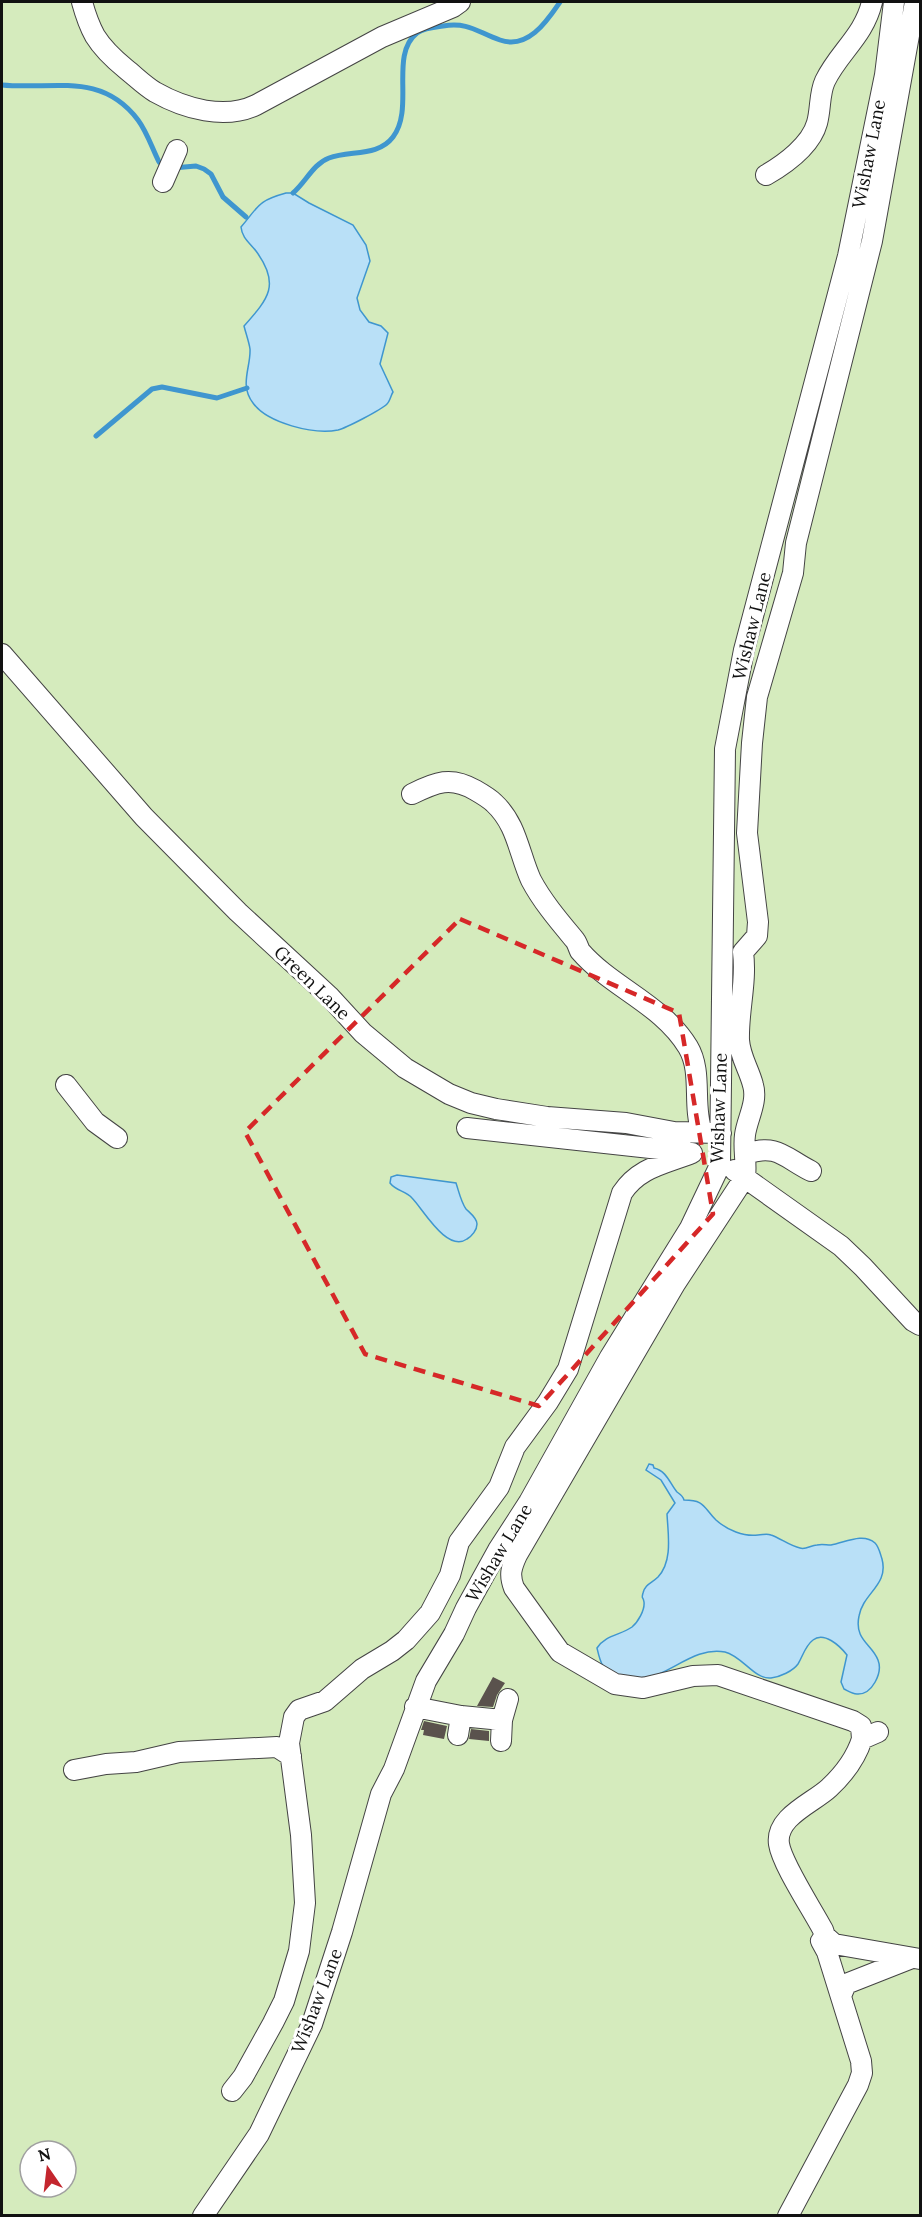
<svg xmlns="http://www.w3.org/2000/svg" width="922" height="2217" font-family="Lora,serif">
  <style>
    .green { fill: #d5ebbd; fill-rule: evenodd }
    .water { fill: #b9e0f7; stroke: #3f96cf; stroke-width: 1.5 }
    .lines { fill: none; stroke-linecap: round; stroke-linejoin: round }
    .stream { stroke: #3f96cf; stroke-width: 5 }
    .building { fill: #5a524d }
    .minor-casing { stroke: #444; stroke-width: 22 }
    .minor { stroke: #fff; stroke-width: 20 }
    .marked { fill: none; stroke: #d62828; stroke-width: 4.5; stroke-dasharray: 12 8; stroke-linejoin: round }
    .labels { text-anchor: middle; stroke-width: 6; stroke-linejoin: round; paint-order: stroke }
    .street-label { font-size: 18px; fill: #111; stroke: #fff }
  </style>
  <rect width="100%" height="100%" fill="#fffdf5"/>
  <path class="green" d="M 2,2 L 920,2 L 920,2215 L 2,2216 ZM 30,2151 L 66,2151 L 66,2187 L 30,2187 Z"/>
  <path class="water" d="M 286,193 L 293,193 L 309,203 L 353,225 L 366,245 L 370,261 L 357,298 L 360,310 L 369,322 L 381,326 L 388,333 L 380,364 L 393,392 C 391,395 390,401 387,404 C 381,410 346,428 338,430 C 314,435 267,423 253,403 C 239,385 251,367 250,349 C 249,342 246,334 244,326 C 268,299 281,285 256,251 C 250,243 242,238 241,227 C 259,206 257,201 286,193 Z
    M 397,1175 L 456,1183 C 459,1192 461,1202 466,1209 C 470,1213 477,1218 477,1224 C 477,1230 472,1236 467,1239 C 447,1253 423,1209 412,1198 C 406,1191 396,1191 390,1183 L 391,1177 Z
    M 649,1464 L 653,1465 L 654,1468 C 667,1471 670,1484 677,1492 C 680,1494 683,1496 684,1500 C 705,1500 703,1507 716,1520 C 727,1530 744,1537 758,1535 C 763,1535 766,1533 771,1535 C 780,1538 790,1546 800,1548 C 806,1550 811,1545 817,1545 C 822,1544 826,1545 831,1545 C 844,1543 863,1532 875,1543 C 879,1547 880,1553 882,1559 C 889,1585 863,1593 859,1616 C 854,1640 872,1644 878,1660 C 883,1673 872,1695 857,1694 C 852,1694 848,1691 844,1689 L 841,1682 L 847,1655 C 840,1646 824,1631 813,1640 C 805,1646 803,1656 798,1664 C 793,1671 780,1677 771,1678 C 755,1680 742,1656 725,1652 C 686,1644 655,1696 617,1675 C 601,1667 601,1665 597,1648 C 605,1635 621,1635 632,1627 C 638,1622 645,1610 644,1602 C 643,1595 641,1600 643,1593 C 645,1584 652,1583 658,1577 C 673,1561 668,1534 667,1514 L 675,1503 L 661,1480 L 646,1470 Z"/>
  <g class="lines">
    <path class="stream" d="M 2,85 C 53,90 101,71 138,120 C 147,132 152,148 159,162 L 164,165
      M 173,168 L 196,166 L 204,169 L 211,174 L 223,197 L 246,217
      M 293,193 C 306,182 313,164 329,158 C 350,150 378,157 393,137 C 415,108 389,55 417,33 C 424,28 435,27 443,26 C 469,22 477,32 500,40 C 528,50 547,21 560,2
      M 96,436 L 152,389 L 162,387 L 217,398 L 247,388"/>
  </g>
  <path class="building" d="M 493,1677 L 505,1683 L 497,1695 L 493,1707 L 477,1706 Z
    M 424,1721 L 447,1726 L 444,1739 L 423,1735 L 424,1730 L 421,1730 Z
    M 471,1729 L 489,1731 L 489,1741 L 469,1739 Z"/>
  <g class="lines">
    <defs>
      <path id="minor" d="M 82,2 C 85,13 89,25 95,36 C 103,49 115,60 126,69 C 136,77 145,86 155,92 C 185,109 225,120 256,105 L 382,37 L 453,7 L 460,2
        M 766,175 C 785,164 811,145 817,123 C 821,109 819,94 825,81 C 839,52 864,36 872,2
        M 163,182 L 177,150
        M 2,654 L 144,817 L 238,912 L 329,996 L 363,1033 L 405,1068 L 449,1094 L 471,1103 L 496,1109 L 547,1117 L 626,1123 L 674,1132 L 721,1133
        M 412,794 C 436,782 451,776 475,790 C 482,794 489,798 494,803 C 517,824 519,854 531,880 C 542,901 559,921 574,939 C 577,942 578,947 580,951 C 612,988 662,1004 688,1047 C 703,1072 692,1105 702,1132
        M 66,1085 L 95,1122 L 117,1138
        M 467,1128 L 687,1152
        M 746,1154 C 777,1143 785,1158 811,1171
        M 734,1170 L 841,1246 L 863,1267 L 913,1321 L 920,1325
        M 415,1707 L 461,1716 L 502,1720
        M 878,1732 L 862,1739 L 861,1726 L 853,1721 L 718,1675 L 693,1676 L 643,1688 L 615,1684 L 560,1652 L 514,1588 C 509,1575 511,1568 517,1555 L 675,1284 L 745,1177 C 747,1163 743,1149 745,1135 C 747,1119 758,1102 753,1085 C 749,1069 740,1057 739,1040 C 738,1011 747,982 743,952 L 757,936 L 758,922 L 747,833 L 752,743 L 757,697 L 793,573 L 796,543 L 872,241 L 915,2
        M 458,1735 L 461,1716
        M 501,1741 L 502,1720 L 508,1699
        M 74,1770 L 106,1764 L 136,1762 L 179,1752 L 277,1747 L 291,1756
        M 825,1936 L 834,1944 L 920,1959
        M 841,1996 L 846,1984 L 912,1958
        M 232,2091 L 243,2077 L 273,2023 L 284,2001 L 299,1951 L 305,1903 L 301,1835 L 289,1743 L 294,1717 L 299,1710 L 325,1701 L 362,1669 L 392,1651 L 406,1640 L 430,1613 L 450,1575 L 459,1542 L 499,1487 L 515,1447 L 548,1402 L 568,1369 L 622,1193 C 639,1167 665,1164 692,1153
        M 203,2216 L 259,2134 L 312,2024 L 342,1932 L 381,1794 L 394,1769 L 426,1681 L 454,1634 L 466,1608 L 498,1550 L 529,1502 L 610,1357 L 690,1228 L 720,1165 L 725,749 L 744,650 L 848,256 L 885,75 L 894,2
        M 788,2216 L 858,2085 L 862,2073 L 861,2061 L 827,1952 L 821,1941 L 825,1936 L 823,1930 C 812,1909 782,1864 779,1844 C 775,1817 813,1803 829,1788 C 844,1774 856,1758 862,1739"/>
    </defs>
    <use href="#minor" class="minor-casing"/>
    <use href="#minor" class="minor"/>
  </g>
  <path class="marked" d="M 460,919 L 679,1013 L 713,1214 L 539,1406 L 365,1354 L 245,1132 Z"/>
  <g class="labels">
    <g class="street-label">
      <text transform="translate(869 154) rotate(-79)" y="6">Wishaw Lane</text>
      <text transform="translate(752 626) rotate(-76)" y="6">Wishaw Lane</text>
      <text transform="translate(312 983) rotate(44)" y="6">Green Lane</text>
      <text transform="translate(719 1108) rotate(-88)" y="6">Wishaw Lane</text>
      <text transform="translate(499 1553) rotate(-59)" y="6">Wishaw Lane</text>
      <text transform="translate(317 2001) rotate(-69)" y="6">Wishaw Lane</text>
    </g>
  </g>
  <rect width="922" height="2217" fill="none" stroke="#111111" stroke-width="6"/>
  <g transform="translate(48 2169) rotate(346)"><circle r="28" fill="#ffffff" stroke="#a0a0a0" stroke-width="1.5"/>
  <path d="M0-4.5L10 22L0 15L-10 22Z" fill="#c4262e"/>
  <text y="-9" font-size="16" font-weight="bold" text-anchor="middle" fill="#111111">N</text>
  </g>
</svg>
